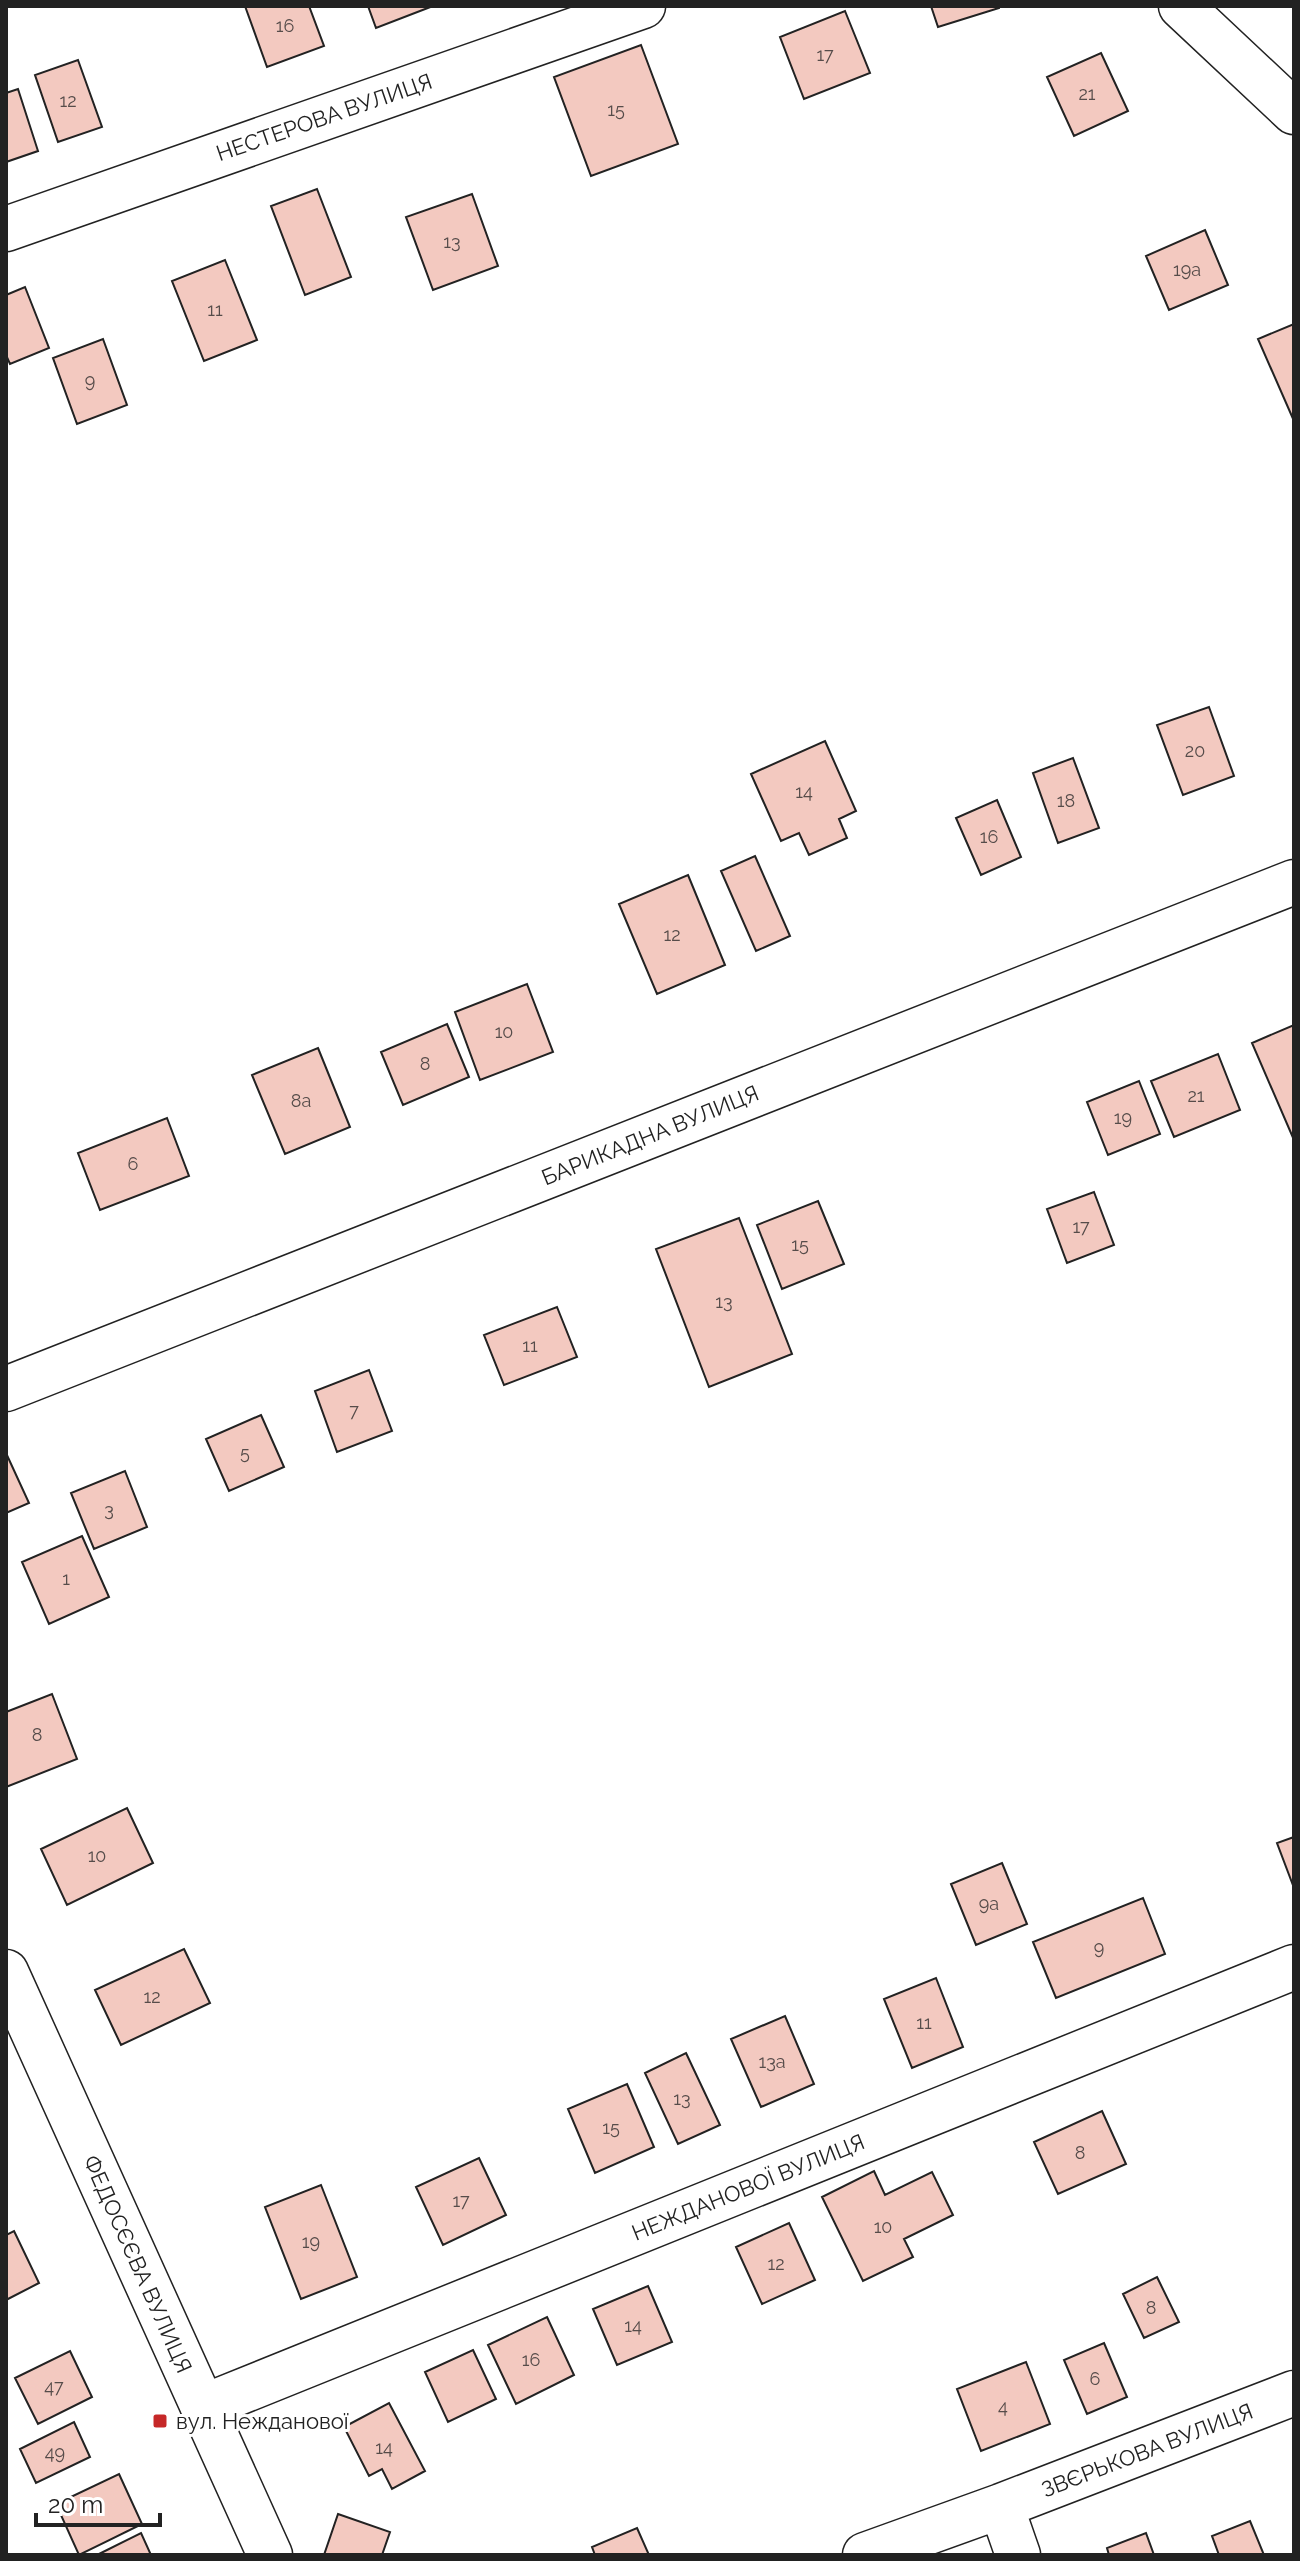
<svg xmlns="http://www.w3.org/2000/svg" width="1300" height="2561" font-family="Raleway,sans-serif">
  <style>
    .building { fill: #f3c9c0; stroke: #222; stroke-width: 2 }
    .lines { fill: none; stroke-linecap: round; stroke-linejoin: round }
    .minor-casing { stroke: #222; stroke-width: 47 }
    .major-casing { stroke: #222; stroke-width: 47 }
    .minor { stroke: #fff; stroke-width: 44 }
    .major { stroke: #fff; stroke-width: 44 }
    .poi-dot { fill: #c62828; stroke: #fff; stroke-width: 3 }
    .labels { text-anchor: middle; stroke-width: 6; stroke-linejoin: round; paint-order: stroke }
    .number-label { font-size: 18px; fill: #564c4a }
    .street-label { font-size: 22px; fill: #222; stroke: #fff }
    .poi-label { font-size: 22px; fill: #222; stroke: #fff; text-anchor: start }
  </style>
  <rect width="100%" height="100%" fill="#fff"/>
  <path class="building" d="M 245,6 L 309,6 L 324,46 L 267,67 Z
    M 368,6 L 433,6 L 376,28 Z
    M 931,6 L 999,6 L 999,8 L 938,27 Z
    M 845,11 L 870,73 L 804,99 L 780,37 Z
    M 641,45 L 678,144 L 591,176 L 554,77 Z
    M 1101,53 L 1128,111 L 1074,136 L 1047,77 Z
    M 78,60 L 102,127 L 58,142 L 35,75 Z
    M 18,89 L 38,151 L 6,162 L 6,93 Z
    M 317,189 L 351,277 L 305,295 L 271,206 Z
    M 472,194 L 498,266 L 433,290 L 406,217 Z
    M 1205,230 L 1228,285 L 1169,310 L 1146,256 Z
    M 225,260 L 257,340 L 204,361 L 172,281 Z
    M 25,287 L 49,348 L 10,364 L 6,355 L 6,295 Z
    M 1294,324 L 1294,421 L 1258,339 Z
    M 103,339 L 127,405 L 77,424 L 53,358 Z
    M 1209,707 L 1234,776 L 1183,795 L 1157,725 Z
    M 825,741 L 856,811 L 839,819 L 847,838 L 809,855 L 799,833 L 781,841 L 751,774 Z
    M 1073,758 L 1099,828 L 1058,843 L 1033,773 Z
    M 997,800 L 1021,857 L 981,875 L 956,818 Z
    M 755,856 L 790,936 L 756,951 L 721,871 Z
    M 688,875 L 725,965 L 657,994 L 619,904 Z
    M 527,984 L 553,1052 L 480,1080 L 455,1012 Z
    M 447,1024 L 469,1077 L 403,1105 L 381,1052 Z
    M 1294,1025 L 1294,1140 L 1252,1043 Z
    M 318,1048 L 350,1127 L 285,1154 L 252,1075 Z
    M 1218,1054 L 1240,1110 L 1174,1137 L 1151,1081 Z
    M 1139,1081 L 1160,1134 L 1108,1155 L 1087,1102 Z
    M 167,1118 L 189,1176 L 100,1210 L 78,1153 Z
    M 1094,1192 L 1114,1245 L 1067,1263 L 1047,1209 Z
    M 818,1201 L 844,1264 L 782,1289 L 757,1225 Z
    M 739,1218 L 792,1354 L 709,1387 L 656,1249 Z
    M 557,1307 L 577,1357 L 504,1385 L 484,1335 Z
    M 369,1370 L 392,1431 L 337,1452 L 315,1391 Z
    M 261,1415 L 284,1467 L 229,1491 L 206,1439 Z
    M 6,1453 L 29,1503 L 6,1513 Z
    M 125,1471 L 147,1527 L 94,1549 L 71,1493 Z
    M 82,1536 L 109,1597 L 49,1624 L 22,1562 Z
    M 52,1694 L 77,1759 L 6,1787 L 6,1712 Z
    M 127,1808 L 153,1863 L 67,1905 L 41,1849 Z
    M 1294,1837 L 1294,1888 L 1277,1843 Z
    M 1002,1863 L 1027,1924 L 976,1945 L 951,1884 Z
    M 1143,1898 L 1165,1954 L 1056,1998 L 1033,1942 Z
    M 184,1949 L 210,2003 L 121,2045 L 95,1990 Z
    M 936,1978 L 963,2047 L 912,2068 L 884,1999 Z
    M 785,2016 L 814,2084 L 761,2107 L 731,2039 Z
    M 686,2053 L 720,2125 L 678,2144 L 645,2073 Z
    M 627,2084 L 654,2147 L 595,2173 L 568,2109 Z
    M 1102,2111 L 1126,2164 L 1058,2194 L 1034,2142 Z
    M 479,2158 L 506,2215 L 443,2245 L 416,2187 Z
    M 874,2171 L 885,2195 L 932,2172 L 953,2215 L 904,2239 L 913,2257 L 863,2281 L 822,2197 Z
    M 321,2185 L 357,2277 L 301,2299 L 265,2207 Z
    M 789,2223 L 815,2280 L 762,2304 L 736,2247 Z
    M 14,2231 L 39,2283 L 6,2300 L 6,2235 Z
    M 1157,2277 L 1179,2322 L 1144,2338 L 1123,2294 Z
    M 648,2286 L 672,2342 L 617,2365 L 593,2309 Z
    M 547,2317 L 574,2375 L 516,2404 L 488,2345 Z
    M 1104,2343 L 1127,2397 L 1087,2414 L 1064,2360 Z
    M 473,2350 L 496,2399 L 448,2422 L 425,2372 Z
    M 70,2351 L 92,2397 L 38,2424 L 15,2378 Z
    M 1026,2362 L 1050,2424 L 981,2451 L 957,2389 Z
    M 389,2403 L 425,2471 L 392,2489 L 382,2469 L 369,2476 L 344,2427 Z
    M 74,2422 L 90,2457 L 36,2483 L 20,2449 Z
    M 119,2474 L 142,2524 L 79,2555 L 56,2504 Z
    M 338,2514 L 390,2532 L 382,2555 L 324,2555 Z
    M 1250,2521 L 1264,2555 L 1219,2555 L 1212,2536 Z
    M 637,2528 L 649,2555 L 595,2555 L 592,2547 Z
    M 141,2533 L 151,2555 L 97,2555 Z
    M 1146,2533 L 1154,2555 L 1109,2555 L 1107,2548 Z"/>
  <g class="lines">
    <defs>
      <path id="minor" d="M 1181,6 L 1294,112
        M 6,229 L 643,6
        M 6,1389 L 1294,882
        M 203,2407 L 1294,1967
        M 1001,2506 L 1018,2555
        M 865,2555 L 1001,2506 L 1294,2393"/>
      <path id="major" d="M 6,1972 L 270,2555"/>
    </defs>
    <use href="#minor" class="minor-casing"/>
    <use href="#major" class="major-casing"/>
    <use href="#minor" class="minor"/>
    <use href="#major" class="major"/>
  </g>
  <rect class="poi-dot" x="152" y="2413" width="16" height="16" rx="4"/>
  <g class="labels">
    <g class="number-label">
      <text x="285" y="32">16</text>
      <text x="825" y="61">17</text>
      <text x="1087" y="100">21</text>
      <text x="68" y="107">12</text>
      <text x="616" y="116">15</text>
      <text x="452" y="248">13</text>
      <text x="1187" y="276">19а</text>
      <text x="215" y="316">11</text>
      <text x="90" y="387">9</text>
      <text x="1195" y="757">20</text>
      <text x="804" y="798">14</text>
      <text x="1066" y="807">18</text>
      <text x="989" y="843">16</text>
      <text x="672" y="941">12</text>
      <text x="504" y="1038">10</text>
      <text x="425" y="1070">8</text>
      <text x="1196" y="1102">21</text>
      <text x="301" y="1107">8а</text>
      <text x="1123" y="1124">19</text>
      <text x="133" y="1170">6</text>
      <text x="1081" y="1233">17</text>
      <text x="800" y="1251">15</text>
      <text x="724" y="1308">13</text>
      <text x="530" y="1352">11</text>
      <text x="354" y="1417">7</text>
      <text x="245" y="1459">5</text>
      <text x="109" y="1516">3</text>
      <text x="66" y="1585">1</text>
      <text x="37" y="1741">8</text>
      <text x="97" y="1862">10</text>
      <text x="989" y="1910">9а</text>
      <text x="1099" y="1954">9</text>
      <text x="152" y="2003">12</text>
      <text x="924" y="2029">11</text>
      <text x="772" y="2068">13а</text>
      <text x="682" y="2105">13</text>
      <text x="611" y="2134">15</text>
      <text x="1080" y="2159">8</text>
      <text x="461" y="2207">17</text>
      <text x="883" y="2233">10</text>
      <text x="311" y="2248">19</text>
      <text x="776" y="2270">12</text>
      <text x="1151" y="2314">8</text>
      <text x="633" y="2332">14</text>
      <text x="531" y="2366">16</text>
      <text x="1095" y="2385">6</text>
      <text x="54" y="2393">47</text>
      <text x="1003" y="2413">4</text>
      <text x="384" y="2454">14</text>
      <text x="55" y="2459">49</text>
    </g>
    <g class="street-label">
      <text transform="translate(324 117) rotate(-19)" y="8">НЕСТЕРОВА ВУЛИЦЯ</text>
      <text transform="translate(650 1135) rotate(-22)" y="8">БАРИКАДНА ВУЛИЦЯ</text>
      <text transform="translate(748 2187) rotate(-22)" y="8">НЕЖДАНОВОЇ ВУЛИЦЯ</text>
      <text transform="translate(138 2264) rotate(66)" y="8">ФЕДОСЄЄВА ВУЛИЦЯ</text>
      <text transform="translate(1147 2450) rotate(-21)" y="8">ЗВЄРЬКОВА ВУЛИЦЯ</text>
    </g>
    <g class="poi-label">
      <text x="176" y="2429">вул. Нежданової</text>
    </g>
  </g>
  <rect width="1300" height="2561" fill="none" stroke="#222222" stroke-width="16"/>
  <path d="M36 2513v12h124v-12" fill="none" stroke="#222222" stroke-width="4"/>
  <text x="48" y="2513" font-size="24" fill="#222222" stroke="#ffffff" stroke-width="6" paint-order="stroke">20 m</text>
</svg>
